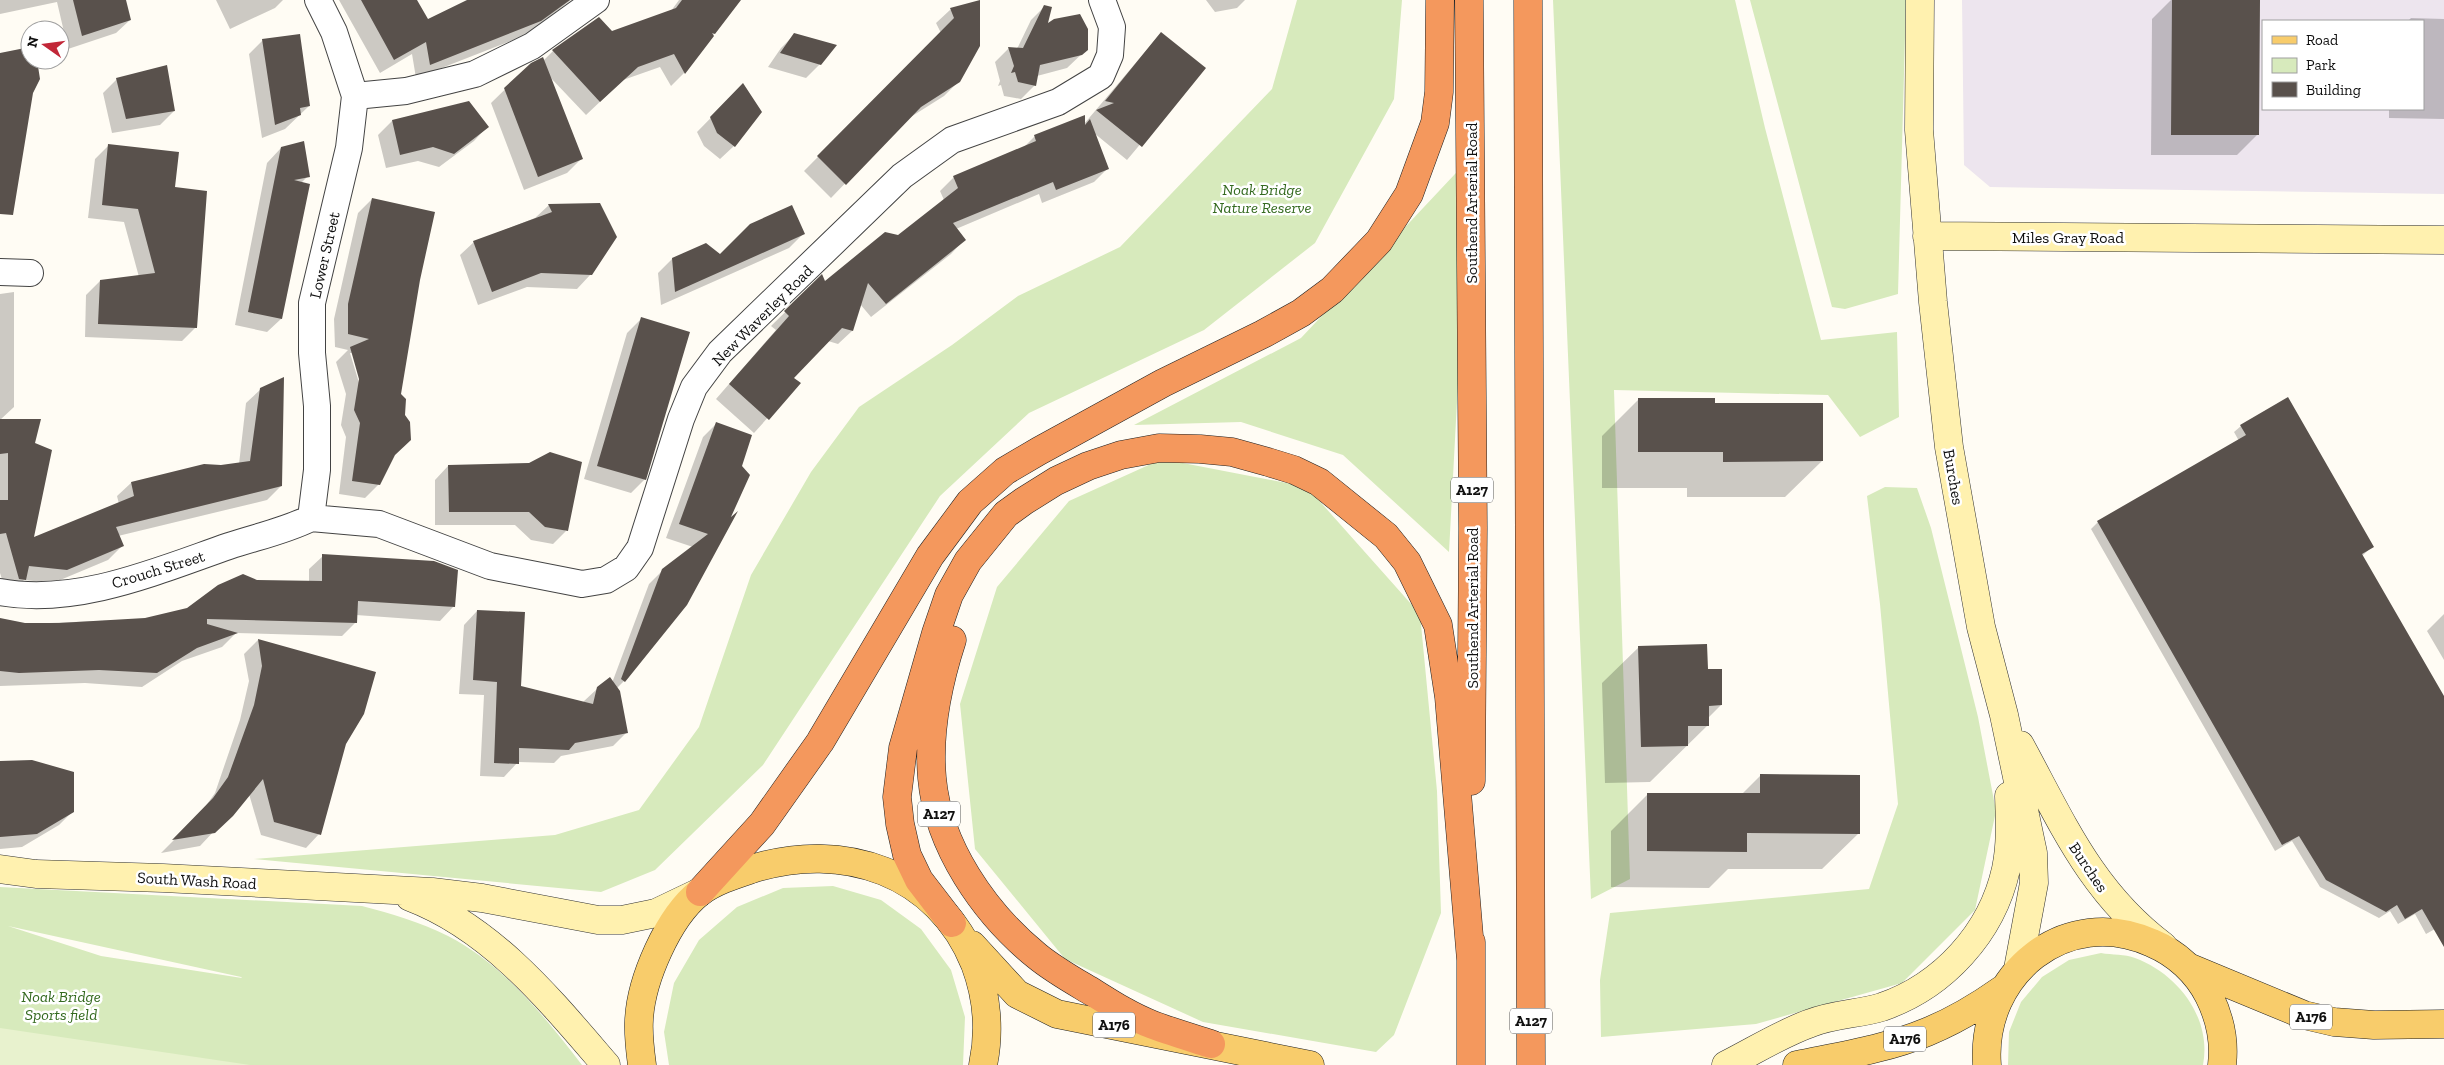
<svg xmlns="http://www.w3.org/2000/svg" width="2444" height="1065" font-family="'Zilla Slab',serif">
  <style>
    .industrial { fill: #ede5ee; fill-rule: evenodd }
    .green { fill: #d7eabc; fill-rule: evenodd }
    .pitch { fill: #e8f2ce }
    .shadow { fill: #0003; fill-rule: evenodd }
    .building { fill: #59514c }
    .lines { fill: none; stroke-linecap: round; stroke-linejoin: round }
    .street-casing { stroke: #434343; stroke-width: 28 }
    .secondary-casing { stroke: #323232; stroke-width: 29 }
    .primary-casing { stroke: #212121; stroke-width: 29 }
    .highway-casing { stroke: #212121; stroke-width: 29 }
    .street { stroke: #fff; stroke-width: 26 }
    .secondary { stroke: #fff1af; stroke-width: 28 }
    .primary { stroke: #f8cc6b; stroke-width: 28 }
    .highway { stroke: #f4985d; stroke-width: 28 }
    .labels { text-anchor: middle; stroke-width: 5; stroke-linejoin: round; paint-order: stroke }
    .shield { fill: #fff; stroke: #585858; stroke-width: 1 }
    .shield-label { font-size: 15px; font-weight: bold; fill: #101010 }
    .park-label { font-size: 16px; font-style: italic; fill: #346a1f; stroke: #fff }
    .street-label { font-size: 16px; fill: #101010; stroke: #fff }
  </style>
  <rect width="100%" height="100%" fill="#fffcf4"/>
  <path class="industrial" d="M 1962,0 L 2444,0 L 2444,194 L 1990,187 L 1964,165 ZM 2263,21 L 2423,21 L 2423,109 L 2263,109 Z"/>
  <path class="green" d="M 1297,0 L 1402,0 L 1394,99 L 1315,243 L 1204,330 L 1029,413 L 940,496 L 763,765 L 655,870 L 601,892 L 254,859 L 555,835 L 639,810 L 699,727 L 751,575 L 811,472 L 859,407 L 952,345 L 1018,296 L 1120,247 L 1272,89 Z
    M 1553,0 L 1735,0 L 1765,128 L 1821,340 L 1897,332 L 1899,417 L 1860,437 L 1828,395 L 1614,390 L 1630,879 L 1591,899 Z
    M 1750,0 L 1906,0 L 1898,294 L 1845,309 L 1832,307 Z
    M 1470,158 L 1449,552 L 1343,455 L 1241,422 L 1134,425 L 1301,338 Z
    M 1162,459 L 1307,487 L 1420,614 L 1437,791 L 1441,913 L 1394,1035 L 1376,1052 L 1203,1022 L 1065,959 L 975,849 L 960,704 L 997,587 L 1069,501 Z
    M 1885,487 L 1917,488 L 1931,528 L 1978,717 L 1996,811 L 1975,910 L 1902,983 L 1756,1024 L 1601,1037 L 1600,980 L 1610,913 L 1869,889 L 1898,804 L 1880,604 L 1867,496 Z
    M 833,886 L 881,900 L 921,929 L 951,970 L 965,1017 L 963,1065 L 669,1065 L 664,1032 L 674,983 L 699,940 L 737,907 L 783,888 Z
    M 0,887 L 362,906 C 392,914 420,922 448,936 C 503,964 545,1017 582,1065 L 0,1065 ZM 8,926 L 241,977 L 242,978 L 101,956 Z
    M 2101,953 C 2112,955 2125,954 2135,958 C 2178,974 2212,1018 2203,1065 L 2008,1065 L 2009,1032 L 2021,1002 L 2042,977 L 2069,960 Z"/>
  <path class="pitch" d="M 0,1028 L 250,1065 L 0,1065 Z"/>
  <path class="shadow" d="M 0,0 L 125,0 L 130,20 L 116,33 L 68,49 L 57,2 L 0,14 Z
    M 216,0 L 283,0 L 275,8 L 230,29 Z
    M 339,0 L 416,0 L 427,21 L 470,0 L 571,0 L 526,35 L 416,78 L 412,54 L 380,73 Z
    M 679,0 L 740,0 L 684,73 L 671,86 L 660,67 L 623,80 L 586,115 L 549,76 L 581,159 L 567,173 L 524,190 L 491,103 L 531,64 L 543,61 L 553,51 L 598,18 L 612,32 L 671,11 Z
    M 1206,0 L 1245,0 L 1237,8 L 1215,12 Z
    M 2171,0 L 2259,0 L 2257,135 L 2237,155 L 2151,155 L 2152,19 Z
    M 978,2 L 959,81 L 944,96 L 906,120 L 831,198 L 804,171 L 941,33 L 936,23 L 950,10 Z
    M 1045,6 L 1047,26 L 1086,50 L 1067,68 L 1037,76 L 1035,85 L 1021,99 L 1004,96 L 1001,85 L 998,86 L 1000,81 L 995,62 L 1009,48 L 1017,49 L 1031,20 Z
    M 2411,18 L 2444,19 L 2444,119 L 2389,118 L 2389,109 L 2423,109 L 2423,21 L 2408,21 Z
    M 1161,33 L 1204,68 L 1127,160 L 1094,133 L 1108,168 L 1094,182 L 1042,203 L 1039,194 L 956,229 L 964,240 L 951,254 L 871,317 L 860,304 L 852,331 L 838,344 L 828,341 L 792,378 L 799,383 L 754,433 L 716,399 L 776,330 L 771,326 L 822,276 L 824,283 L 899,236 L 944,200 L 940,191 L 954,177 L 1023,148 L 1034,137 L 1084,116 L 1084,124 Z
    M 795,34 L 820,64 L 806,78 L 768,67 L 781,48 Z
    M 263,40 L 309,106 L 285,129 L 262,138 L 249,54 Z
    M 117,79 L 174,111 L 160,125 L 112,133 L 103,93 Z
    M 743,85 L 734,146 L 720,159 L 704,146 L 697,132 Z
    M 469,102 L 487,127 L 474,141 L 439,167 L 418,161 L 386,168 L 378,135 L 392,121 Z
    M 109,145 L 174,188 L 196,327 L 182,341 L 85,337 L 86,295 L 100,281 L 139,277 L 124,222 L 88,218 L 95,159 Z
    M 281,148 L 308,176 L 301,183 L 281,319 L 267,332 L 235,325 L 267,163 Z
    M 372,199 L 418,280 L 399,394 L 394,454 L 379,484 L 365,498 L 339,494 L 346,437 L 341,425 L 346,394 L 336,362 L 348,350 L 335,347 L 334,319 L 358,213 ZM 350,353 L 353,353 L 363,385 L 360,386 Z
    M 549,205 L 591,274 L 577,289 L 527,287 L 478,305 L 460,255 L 474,242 L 535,218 Z
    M 803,234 L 789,248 L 661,305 L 658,273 L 672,259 L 720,255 Z
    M 14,292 L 14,407 L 0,420 L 33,443 L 33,539 L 119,504 L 117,496 L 131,483 L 239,464 L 246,403 L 261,389 L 281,486 L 267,500 L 118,536 L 122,546 L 108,560 L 53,583 L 24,580 L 11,593 L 6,592 L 0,573 L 0,294 Z
    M 641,319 L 645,479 L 631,493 L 584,479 L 627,333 Z
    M 1639,399 L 1714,404 L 1822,461 L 1785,497 L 1687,497 L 1687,488 L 1602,488 L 1602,436 Z
    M 717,423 L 741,466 L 748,475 L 624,681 L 617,688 L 627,732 L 613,746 L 561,756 L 554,763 L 518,762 L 504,777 L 480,776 L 484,695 L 459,694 L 464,625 L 477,611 L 520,687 L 583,702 L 598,688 L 612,683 L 649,584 L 663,570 L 693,547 L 666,538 L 703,437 Z
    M 2241,426 L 2373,546 L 2362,556 L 2444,698 L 2444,924 L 2426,934 L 2415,914 L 2398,924 L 2390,911 L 2379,918 L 2320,887 L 2292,841 L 2275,851 L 2091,529 L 2098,522 L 2239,441 L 2234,432 Z
    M 448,466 L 566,531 L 553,544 L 531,540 L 515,525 L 435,525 L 435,480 Z
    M 323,556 L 453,607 L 440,621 L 356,615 L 356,622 L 342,636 L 236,633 L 222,647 L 182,661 L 142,687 L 85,683 L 0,686 L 0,620 L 25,624 L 146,619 L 187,609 L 257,581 L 309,582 L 309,569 Z
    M 2444,614 L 2444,660 L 2427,631 Z
    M 258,640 L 374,673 L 345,744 L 319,834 L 306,848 L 261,835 L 249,794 L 200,846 L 161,853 L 200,814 L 215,793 L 240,720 L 249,681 L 244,654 Z
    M 1639,647 L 1707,670 L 1721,705 L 1708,718 L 1708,725 L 1650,782 L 1605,783 L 1602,683 Z
    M 0,763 L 73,811 L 59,825 L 22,847 L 0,849 Z
    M 1760,776 L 1859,833 L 1822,869 L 1728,869 L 1709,888 L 1611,887 L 1611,831 L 1648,794 L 1742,794 Z"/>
  <path class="building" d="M 73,0 L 126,0 L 131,20 L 82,36 Z
    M 361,0 L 417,0 L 428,19 L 467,0 L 570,0 L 541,21 L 430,65 L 426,42 L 394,60 Z
    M 682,0 L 741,0 L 715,34 L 712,33 L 714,36 L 685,74 L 674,54 L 638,67 L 600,102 L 552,50 L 599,17 L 612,31 L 676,8 Z
    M 980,0 L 980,46 L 960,82 L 921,107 L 846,185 L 817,156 L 954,18 L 950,8 Z
    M 2172,0 L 2260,0 L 2259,135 L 2171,135 Z
    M 1044,5 L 1052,7 L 1048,23 L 1054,19 L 1080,14 L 1088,29 L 1088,50 L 1082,55 L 1040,65 L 1036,86 L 1018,82 L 1015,72 L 1011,73 L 1014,66 L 1008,47 L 1023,48 Z
    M 1161,32 L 1206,68 L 1142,147 L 1096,110 L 1114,103 L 1105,101 Z
    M 794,33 L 837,45 L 821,65 L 780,53 Z
    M 300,34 L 310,106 L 300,108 L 301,115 L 275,125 L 262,39 Z
    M 30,47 L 30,60 L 37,60 L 40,79 L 33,93 L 13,215 L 0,214 L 0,53 Z
    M 543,57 L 583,159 L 538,177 L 504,88 L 531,63 Z
    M 167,65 L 175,111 L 126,119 L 116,78 Z
    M 743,83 L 762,112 L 735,147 L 717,133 L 710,117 Z
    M 469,101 L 489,127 L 454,154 L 433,147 L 400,155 L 392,120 Z
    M 1085,115 L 1085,125 L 1090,119 L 1109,169 L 1056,190 L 1053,182 L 953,223 L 966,240 L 886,304 L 868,283 L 853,331 L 842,328 L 794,378 L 801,383 L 769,420 L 729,384 L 789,316 L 784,311 L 822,274 L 825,281 L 885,232 L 898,235 L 958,188 L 953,176 L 1036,141 L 1034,135 Z
    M 304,141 L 310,177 L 294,180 L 310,184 L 282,319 L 248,312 L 281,147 Z
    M 108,144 L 179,152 L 175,187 L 207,191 L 197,328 L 98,324 L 100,280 L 155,273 L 138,209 L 102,205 Z
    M 372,198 L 435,212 L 420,280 L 401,394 L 406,399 L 405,415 L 410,422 L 411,440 L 395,455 L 380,485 L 352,481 L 360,423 L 354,410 L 359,379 L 350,347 L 369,339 L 348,334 L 348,304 Z
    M 600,203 L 617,237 L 592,275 L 541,273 L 492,292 L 473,241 L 552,212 L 548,204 Z
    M 792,205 L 805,234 L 675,292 L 672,258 L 706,243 L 720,254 L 750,224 Z
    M 641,317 L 690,332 L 646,480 L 597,466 Z
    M 284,377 L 282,486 L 116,527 L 124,546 L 67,570 L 29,566 L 26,580 L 19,579 L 6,533 L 0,534 L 0,500 L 8,500 L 8,453 L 0,454 L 0,419 L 41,419 L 35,443 L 52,450 L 34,537 L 134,496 L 131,482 L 204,464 L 221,465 L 250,461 L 260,388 Z
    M 2288,397 L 2374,547 L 2362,554 L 2444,696 L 2444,947 L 2422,909 L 2405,919 L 2397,905 L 2386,912 L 2326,880 L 2299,836 L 2282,845 L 2097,521 L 2246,435 L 2240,425 Z
    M 1638,398 L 1715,398 L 1715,403 L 1823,403 L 1823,461 L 1723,462 L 1723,452 L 1638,452 Z
    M 716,422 L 752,435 L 742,466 L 750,475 L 731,517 L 738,511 L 687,605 L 625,682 L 621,679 L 662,569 L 708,534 L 679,524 Z
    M 550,452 L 582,462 L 568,531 L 545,527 L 529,512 L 449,512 L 448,465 L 529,463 Z
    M 322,554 L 434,561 L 458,570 L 455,607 L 358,601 L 357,623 L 207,619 L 207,624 L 238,633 L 197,648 L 157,673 L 99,670 L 19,673 L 0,671 L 0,618 L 25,623 L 59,623 L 145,618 L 187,608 L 218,585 L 243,574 L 257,580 L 322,581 Z
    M 477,610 L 525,612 L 521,686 L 593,704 L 597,687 L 610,677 L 620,691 L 628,733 L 575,743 L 569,750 L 519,748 L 519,764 L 494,763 L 497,682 L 473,680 Z
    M 258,639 L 376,672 L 364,714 L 346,744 L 321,835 L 274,822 L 263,779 L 233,816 L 215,833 L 172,840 L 213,798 L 228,777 L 254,705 L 262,666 Z
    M 1707,644 L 1708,669 L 1722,669 L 1722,705 L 1709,706 L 1709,726 L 1688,726 L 1688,746 L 1641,747 L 1638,646 Z
    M 32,760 L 74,772 L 74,812 L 37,834 L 0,837 L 0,761 Z
    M 1760,774 L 1860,775 L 1860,834 L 1747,833 L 1747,852 L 1647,851 L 1647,793 L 1760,793 Z"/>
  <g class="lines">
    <defs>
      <path id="street" d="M 355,96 L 406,91 L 475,74 L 532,46 L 596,0
        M 0,272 L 30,273
        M 311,518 L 379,524 L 490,566 L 582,584 L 606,580 L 626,568 L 640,548 L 681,419 L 694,387 L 720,352 L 902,176 L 952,140 L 1058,102 L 1101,76 L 1110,55 L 1112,27 L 1102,0
        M 311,518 L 317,470 L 317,406 L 312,353 L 312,303 L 349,148 L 355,96 L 334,32 L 318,0
        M 0,592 C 77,606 157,571 229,546 C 256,537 285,531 311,518"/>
      <path id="secondary" d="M 1920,0 L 1919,130 L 1933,302 L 1949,447 L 1981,627 L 2004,715 L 2033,853 L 2034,883 L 2018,969
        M 1927,236 L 2444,240
        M 2020,745 C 2062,822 2091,892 2163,946
        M 0,869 L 36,874 L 163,878 L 432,892 L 482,898 L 598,920 L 622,920 L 656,913 L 700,892
        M 410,897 C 492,928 550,1000 606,1065
        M 1726,1065 C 1754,1051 1782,1033 1811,1023 C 1834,1014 1859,1014 1882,1007 C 1943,986 1992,933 2006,869 C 2011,845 2010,821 2009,796"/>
      <path id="primary" d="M 972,945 L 1017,994 L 1057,1014 L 1310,1065
        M 2188,967 L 2304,1015 L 2334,1022 L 2374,1025 L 2444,1024
        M 642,1065 C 640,1050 638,1035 639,1020 C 641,980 668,917 700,892 C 715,881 734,875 752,869 C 843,840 938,872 975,964 C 987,996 990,1032 983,1065
        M 1797,1065 C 1840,1056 1886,1049 1927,1032 C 1954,1021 1979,1006 2003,989
        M 1987,1065 C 1980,974 2066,904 2152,943 C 2176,953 2197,972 2209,996 C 2220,1018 2225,1040 2222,1065"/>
      <path id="highway" d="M 1469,0 L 1473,528 L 1471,781
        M 1528,0 L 1531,1065
        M 952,640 C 938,683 928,733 932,778 C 938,846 984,913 1037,956 C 1054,970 1074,981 1094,993 C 1113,1005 1132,1017 1153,1025 C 1172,1032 1192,1038 1211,1044
        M 700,892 L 762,824 L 820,742 L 930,556 L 970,502 L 1005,471 L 1039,451 L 1163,383 L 1263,334 L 1301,313 L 1332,290 L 1379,241 L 1409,194 L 1435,123 L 1439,92 L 1440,0
        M 952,923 L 919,880 L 907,855 L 900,824 L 897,797 L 903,748 L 936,633 L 949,595 L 968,561 L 1006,514 L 1024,501 L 1056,481 L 1088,466 L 1121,455 L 1159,448 L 1200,449 L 1232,452 L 1268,462 L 1294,470 L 1319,482 L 1386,536 L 1407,562 L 1438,625 L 1449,697 L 1471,960
        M 1471,942 L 1471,1065"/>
    </defs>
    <use href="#street" class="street-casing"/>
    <use href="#secondary" class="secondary-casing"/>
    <use href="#primary" class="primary-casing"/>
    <use href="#highway" class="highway-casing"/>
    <use href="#street" class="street"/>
    <use href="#secondary" class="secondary"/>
    <use href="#primary" class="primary"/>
    <use href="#highway" class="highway"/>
  </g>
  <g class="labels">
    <g class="shield">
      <rect x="1451" y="477.5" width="42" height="25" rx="4"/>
      <rect x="918" y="801.5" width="42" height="25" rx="4"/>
      <rect x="2290" y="1004.5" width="42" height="25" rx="4"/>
      <rect x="1510" y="1008.5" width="42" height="25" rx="4"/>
      <rect x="1093" y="1012.5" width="42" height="25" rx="4"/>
      <rect x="1884" y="1026.5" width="42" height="25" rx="4"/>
    </g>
    <g class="shield-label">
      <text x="1472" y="495">A127</text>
      <text x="939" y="819">A127</text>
      <text x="2311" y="1022">A176</text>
      <text x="1531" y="1026">A127</text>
      <text x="1114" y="1030">A176</text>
      <text x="1905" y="1044">A176</text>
    </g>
    <g class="park-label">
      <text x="1262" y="195">Noak Bridge<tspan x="1262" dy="18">Nature Reserve</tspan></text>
      <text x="61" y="1002">Noak Bridge<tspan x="61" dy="18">Sports field</tspan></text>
    </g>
    <g class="street-label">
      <text transform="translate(1471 203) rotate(-90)" y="6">Southend Arterial Road</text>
      <text x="2068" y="243">Miles Gray Road</text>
      <text transform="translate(324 255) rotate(-77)" y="6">Lower Street</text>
      <text transform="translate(762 315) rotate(-45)" y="6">New Waverley Road</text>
      <text transform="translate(1954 477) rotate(80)" y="6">Burches</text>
      <text transform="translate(158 569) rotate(-17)" y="6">Crouch Street</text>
      <text transform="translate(1472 608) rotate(-90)" y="6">Southend Arterial Road</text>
      <text transform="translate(2089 867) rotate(56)" y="6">Burches</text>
      <text transform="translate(197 880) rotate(3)" y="6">South Wash Road</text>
    </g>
  </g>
  <rect x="2262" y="20" width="162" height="90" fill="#ffffff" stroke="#9f9f9f"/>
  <rect x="2272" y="36" width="25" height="8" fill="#f8cc6b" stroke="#9f9f9f"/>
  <text x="2306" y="45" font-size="15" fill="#101010">Road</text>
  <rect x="2272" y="58" width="25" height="15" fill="#d7eabc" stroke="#9f9f9f"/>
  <text x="2306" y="70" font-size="15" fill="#101010">Park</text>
  <rect x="2272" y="82" width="25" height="15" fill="#59514c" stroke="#9f9f9f"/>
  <text x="2306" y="95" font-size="15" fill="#101010">Building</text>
  <g transform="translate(45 45) rotate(284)"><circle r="24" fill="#ffffff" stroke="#9f9f9f"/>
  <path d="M0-4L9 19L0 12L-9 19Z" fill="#c22738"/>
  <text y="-8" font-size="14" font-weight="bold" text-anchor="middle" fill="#101010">N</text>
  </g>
</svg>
